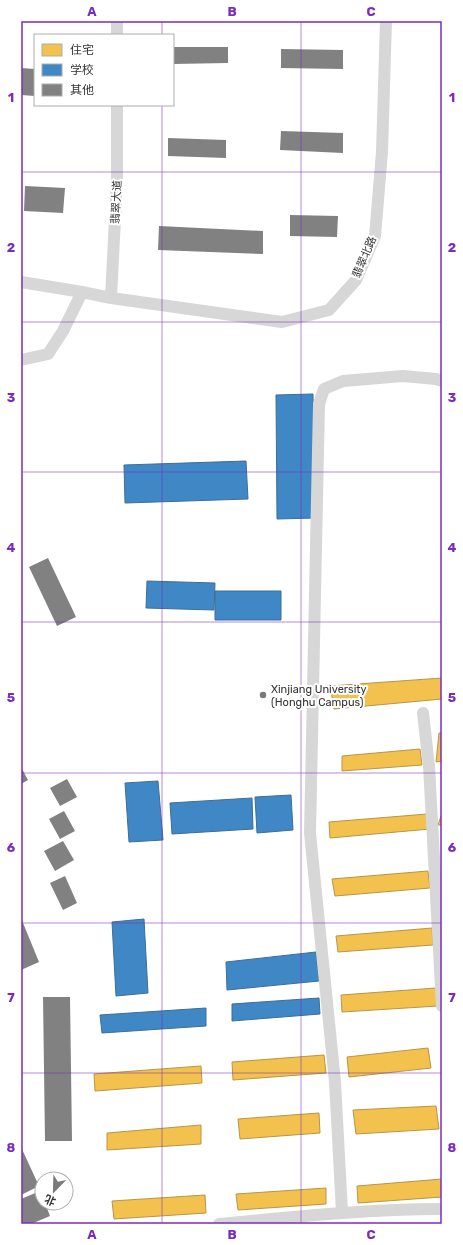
<svg xmlns="http://www.w3.org/2000/svg" width="463" height="1245" font-family="Rubik,'Noto Sans SC',sans-serif">
  <style>
    .homes { fill: #f2c14e; stroke: #b99646 }
    .schools { fill: #3f88c5; stroke: #3b6e99 }
    .building { fill: #818181 }
    .lines { fill: none; stroke-linecap: round; stroke-linejoin: round }
    .street { stroke: #d7d7d7; stroke-width: 12 }
    .grid { fill: none; stroke: #7b2cbf; stroke-width: 1; stroke-opacity: 0.55 }
    .poi-dot { fill: #7a7a7a; stroke: #fff; stroke-width: 1.5 }
    .labels { text-anchor: middle; stroke-width: 4; stroke-linejoin: round; paint-order: stroke }
    .street-label { font-size: 11px; fill: #333; stroke: #fff }
    .poi-label { font-size: 11px; fill: #333; stroke: #fff; text-anchor: start }
    .neatline { fill: none; stroke: #7b2cbf; stroke-width: 1.5 }
    .grid-label { font-size: 13px; text-anchor: middle; font-weight: bold; fill: #7b2cbf }
  </style>
  <rect width="100%" height="100%" fill="#fff"/>
  <path class="homes" d="M 442,678 L 442,699 L 334,709 L 330,686 Z
    M 439,733 L 442,733 L 442,761 L 436,762 Z
    M 420,749 L 422,765 L 342,771 L 342,756 Z
    M 442,813 L 442,825 L 438,825 Z
    M 427,814 L 430,829 L 330,838 L 329,822 Z
    M 428,871 L 430,888 L 335,896 L 332,879 Z
    M 432,928 L 433,945 L 338,952 L 336,936 Z
    M 436,988 L 438,1006 L 342,1012 L 341,995 Z
    M 428,1048 L 431,1068 L 349,1077 L 347,1057 Z
    M 324,1055 L 326,1073 L 233,1080 L 232,1062 Z
    M 201,1066 L 202,1083 L 95,1091 L 94,1074 Z
    M 436,1106 L 439,1129 L 356,1134 L 353,1110 Z
    M 319,1113 L 320,1133 L 240,1139 L 238,1119 Z
    M 201,1125 L 201,1144 L 107,1150 L 107,1133 Z
    M 442,1179 L 442,1197 L 358,1203 L 357,1186 Z
    M 326,1188 L 326,1204 L 238,1210 L 236,1194 Z
    M 205,1195 L 206,1213 L 114,1219 L 112,1201 Z"/>
  <path class="schools" d="M 313,394 L 315,518 L 277,519 L 276,395 Z
    M 246,461 L 248,499 L 125,503 L 124,465 Z
    M 147,581 L 215,583 L 214,610 L 146,608 Z
    M 215,591 L 281,591 L 281,620 L 215,620 Z
    M 158,781 L 163,840 L 129,842 L 125,783 Z
    M 291,795 L 293,830 L 257,833 L 255,797 Z
    M 252,798 L 253,829 L 172,834 L 170,803 Z
    M 144,919 L 148,993 L 116,996 L 112,922 Z
    M 316,952 L 319,981 L 227,990 L 226,962 Z
    M 319,998 L 320,1014 L 232,1021 L 232,1004 Z
    M 206,1008 L 206,1026 L 102,1033 L 100,1015 Z"/>
  <path class="building" d="M 173,47 L 228,47 L 228,63 L 173,64 Z
    M 281,49 L 343,50 L 343,69 L 281,68 Z
    M 21,68 L 35,69 L 35,96 L 21,95 Z
    M 281,131 L 343,133 L 343,153 L 280,150 Z
    M 168,138 L 226,140 L 226,158 L 168,156 Z
    M 25,186 L 65,188 L 63,213 L 24,211 Z
    M 290,215 L 338,216 L 337,237 L 290,236 Z
    M 159,226 L 263,231 L 263,254 L 158,250 Z
    M 48,558 L 76,617 L 57,626 L 29,567 Z
    M 21,767 L 28,780 L 21,784 Z
    M 67,779 L 77,797 L 60,806 L 50,788 Z
    M 64,811 L 75,831 L 60,839 L 49,819 Z
    M 63,841 L 74,860 L 55,871 L 44,851 Z
    M 65,876 L 77,903 L 63,910 L 50,883 Z
    M 21,918 L 39,962 L 21,970 Z
    M 43,997 L 70,997 L 72,1141 L 45,1141 Z
    M 21,1147 L 39,1186 L 21,1195 Z
    M 40,1191 L 42,1196 L 42,1203 L 45,1203 L 50,1216 L 31,1224 L 21,1224 L 21,1199 Z"/>
  <g class="lines">
    <path class="street" d="M 117,21 L 117,35
      M 21,282 L 82,292 L 111,298 L 282,322 L 329,310 L 356,280 L 375,236 L 382,152 L 386,21
      M 111,298 L 117,179 L 117,105
      M 21,360 L 48,354 L 63,331 L 82,292
      M 423,713 L 429,766 L 442,1006
      M 342,1212 L 335,1082 L 310,833 L 319,404 L 324,389 L 343,381 L 403,376 L 436,379 L 442,381
      M 219,1224 C 293,1217 367,1209 442,1209"/>
  </g>
  <path class="grid" d="M 162,21 L 162,35M 301,21 L 301,1224M 162,105 L 162,1224M 21,172 L 442,172M 21,322 L 442,322M 21,472 L 442,472M 21,622 L 442,622M 21,773 L 442,773M 21,923 L 442,923M 21,1073 L 442,1073"/>
  <circle class="poi-dot" cx="263" cy="695" r="4"/>
  <g class="labels">
    <g class="street-label">
      <text transform="translate(116 202) rotate(-87)" y="4">翡翠大道</text>
      <text transform="translate(364 257) rotate(-67)" y="4">翡翠北路</text>
    </g>
    <g class="poi-label">
      <text x="271" y="693">Xinjiang University<tspan x="271" dy="13">(Honghu Campus)</tspan></text>
    </g>
  </g>
  <rect width="463" height="1245" fill="none" stroke="#ffffff" stroke-width="44"/>
  <rect x="34" y="34" width="140" height="72" fill="#ffffff" stroke="#adadad"/>
  <rect x="42" y="44" width="20" height="12" fill="#f2c14e" stroke="#adadad"/>
  <text x="70" y="54" font-size="12" fill="#333333">住宅</text>
  <rect x="42" y="64" width="20" height="12" fill="#3f88c5" stroke="#adadad"/>
  <text x="70" y="74" font-size="12" fill="#333333">学校</text>
  <rect x="42" y="84" width="20" height="12" fill="#818181" stroke="#adadad"/>
  <text x="70" y="94" font-size="12" fill="#333333">其他</text>
  <g transform="translate(54 1191) rotate(203)"><circle r="19" fill="#ffffff" stroke="#adadad"/>
  <path d="M0-3L7 15L0 10L-7 15Z" fill="#7a7a7a"/>
  <text y="-6" font-size="11" font-weight="bold" text-anchor="middle" fill="#333333">北</text>
  </g>
  <rect x="22" y="22" width="419" height="1201" class="neatline"/>
  <g class="grid-label">
    <text x="92" y="16">A</text>
    <text x="232" y="16">B</text>
    <text x="371" y="16">C</text>
    <text x="11" y="102">1</text>
    <text x="452" y="102">1</text>
    <text x="11" y="252">2</text>
    <text x="452" y="252">2</text>
    <text x="11" y="402">3</text>
    <text x="452" y="402">3</text>
    <text x="11" y="552">4</text>
    <text x="452" y="552">4</text>
    <text x="11" y="702">5</text>
    <text x="452" y="702">5</text>
    <text x="11" y="852">6</text>
    <text x="452" y="852">6</text>
    <text x="11" y="1002">7</text>
    <text x="452" y="1002">7</text>
    <text x="11" y="1152">8</text>
    <text x="452" y="1152">8</text>
    <text x="92" y="1239">A</text>
    <text x="232" y="1239">B</text>
    <text x="371" y="1239">C</text>
  </g>
</svg>
